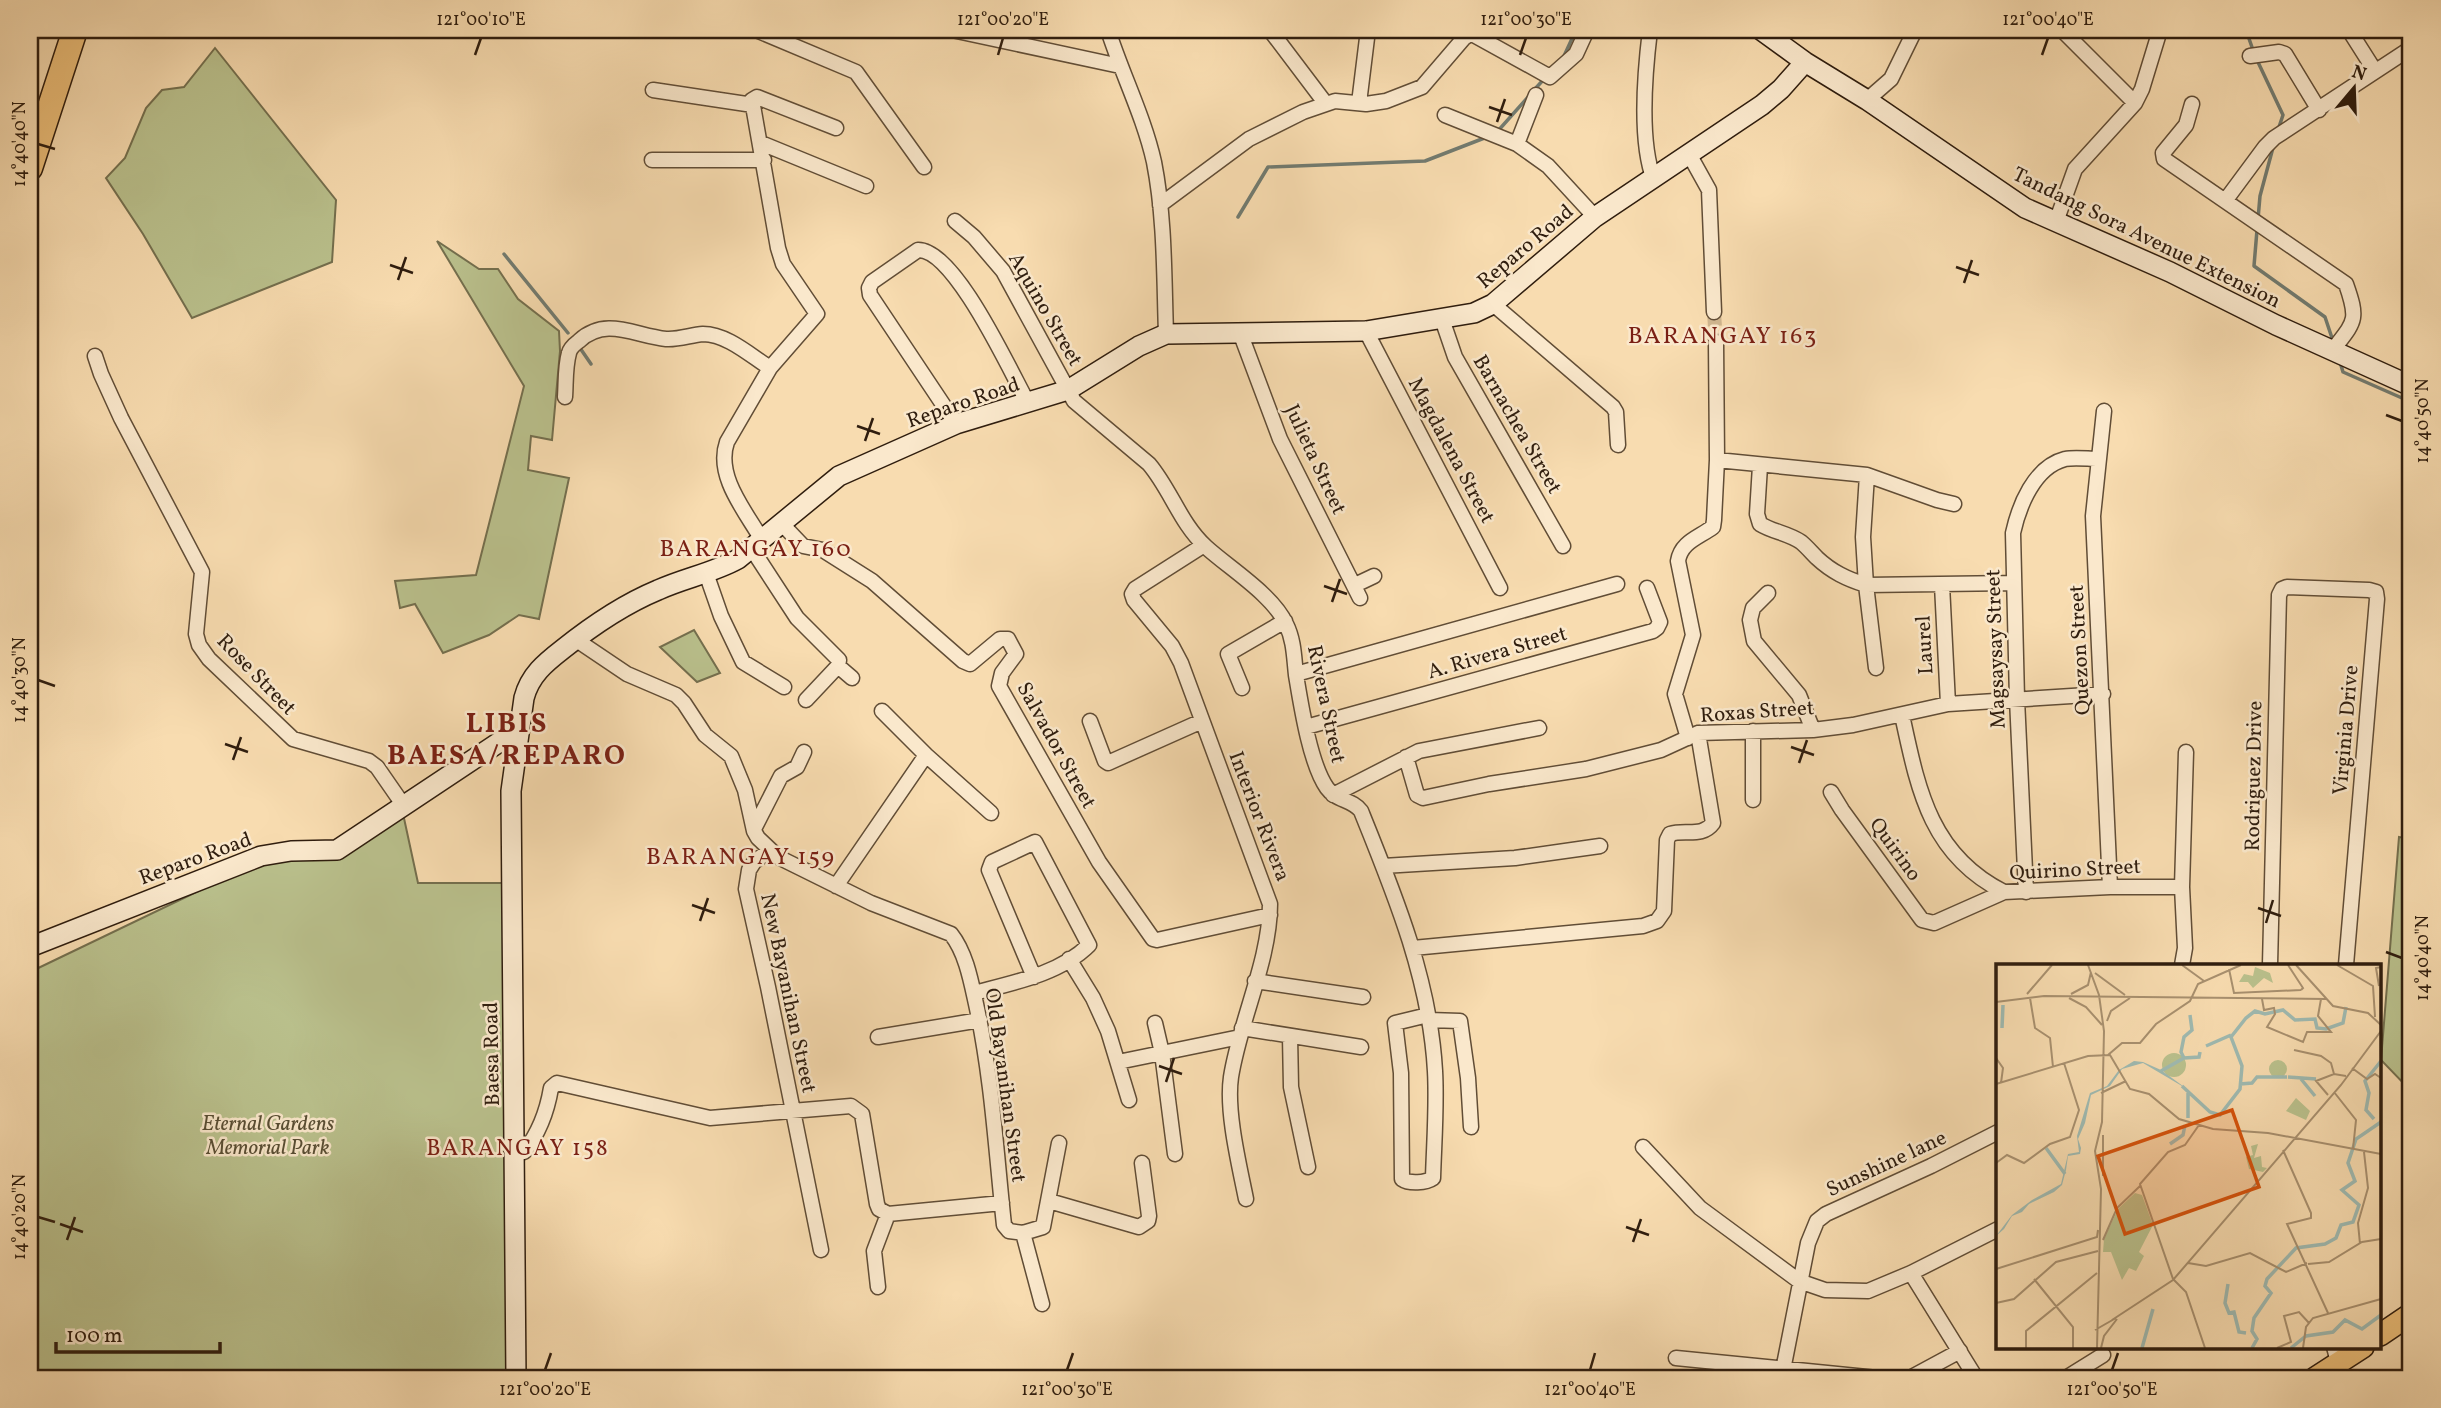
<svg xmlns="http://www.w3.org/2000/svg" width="2441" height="1408" font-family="Vollkorn,serif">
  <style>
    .green { fill: #bac18d; stroke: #746f4e; stroke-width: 2 }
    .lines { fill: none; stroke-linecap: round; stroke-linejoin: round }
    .stream { stroke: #727b70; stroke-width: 3.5 }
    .street-tunnel { stroke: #d0b690; stroke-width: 14; stroke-dasharray: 14 7; stroke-linecap: butt }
    .street-casing { stroke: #614d36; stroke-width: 17 }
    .secondary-casing { stroke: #2f1d0e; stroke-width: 22 }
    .primary-casing { stroke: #2f1d0e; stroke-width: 24 }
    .highway-casing { stroke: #2f1d0e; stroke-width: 27 }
    .street { stroke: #fae8cc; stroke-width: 14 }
    .secondary { stroke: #fae8cc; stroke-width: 19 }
    .primary { stroke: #ecbe78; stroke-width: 21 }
    .highway { stroke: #ecbe78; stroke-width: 24 }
    .ticks { fill: none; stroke: #2f1d0e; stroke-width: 2.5 }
    .labels { text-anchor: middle; stroke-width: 5; stroke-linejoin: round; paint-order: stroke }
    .street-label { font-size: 21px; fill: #2f1d0e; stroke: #fae8cc }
    .park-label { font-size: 21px; font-style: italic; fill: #594e34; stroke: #fae8cc }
    .neighbourhood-label { font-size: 23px; letter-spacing: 2px; fill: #7a1f14; stroke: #fae8cc }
    .quarter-label { font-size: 24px; letter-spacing: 2px; fill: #7a1f14; stroke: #fae8cc }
    .district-label { font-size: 28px; font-weight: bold; letter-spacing: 2px; fill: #7a1f14; stroke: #fae8cc }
    .inset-river { fill: none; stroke: #9fbab1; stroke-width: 3.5 }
    .inset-road { fill: none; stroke: #a8906f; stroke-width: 2 }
    .view { fill: #d6530c; fill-opacity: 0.15; stroke: #d6530c; stroke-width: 3.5 }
    .inset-edge { fill: none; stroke: #2f1d0e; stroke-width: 3.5 }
    .neatline { fill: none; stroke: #2f1d0e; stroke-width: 2.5 }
    .ticks-label { font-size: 18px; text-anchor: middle; fill: #2f1d0e }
  </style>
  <rect width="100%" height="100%" fill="#f8dcb0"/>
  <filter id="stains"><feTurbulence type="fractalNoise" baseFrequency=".00286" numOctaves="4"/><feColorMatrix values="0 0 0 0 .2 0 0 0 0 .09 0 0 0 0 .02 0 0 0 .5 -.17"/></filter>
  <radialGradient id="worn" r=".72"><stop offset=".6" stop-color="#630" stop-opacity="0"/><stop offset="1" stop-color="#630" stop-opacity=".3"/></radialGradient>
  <path class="green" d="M 215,48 L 336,200 L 332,262 L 192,318 L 143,234 L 106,178 L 125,158 L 146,108 L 162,90 L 184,87 Z
    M 437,241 L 479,269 L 498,269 L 518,299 L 559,331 L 560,351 L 552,440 L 531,436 L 528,470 L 569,478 L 539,619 L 519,615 L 489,635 L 443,653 L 415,604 L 400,608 L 395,581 L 476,575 L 524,386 Z
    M 694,630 L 720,673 L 697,682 L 660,647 Z
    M 402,809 L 418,883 L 503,883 L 507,1378 L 30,1378 L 30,972 L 263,860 L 337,854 Z
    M 2399,837 L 2411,839 L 2411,1091 L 2381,1060 Z"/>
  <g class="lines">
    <path class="stream" d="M 2246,30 L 2254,53
      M 1564,56 L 1576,30
      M 2257,60 L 2283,115 L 2278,130
      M 1534,90 L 1545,78
      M 1497,132 L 1529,96
      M 1238,217 L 1268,167 L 1425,161 L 1487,137
      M 2258,219 L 2260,196 L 2274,144
      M 2257,230 L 2254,266 L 2325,317 L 2333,341
      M 504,254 L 568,333
      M 580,348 L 591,364
      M 2340,362 L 2343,372 L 2411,402"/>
    <path class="street-tunnel" d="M 1714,312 L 1716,342"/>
    <defs>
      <path id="street" d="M 756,30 L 856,72 L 924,167
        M 952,30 L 1120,66
        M 1108,30 C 1122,74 1144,117 1154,162 C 1165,218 1164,277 1166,334
        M 1270,30 L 1326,104
        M 1465,30 L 1550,77 L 1576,54 L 1587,30
        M 1650,30 C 1645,71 1639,141 1654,180
        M 2062,30 L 2135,103
        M 2349,30 L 2375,71
        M 2250,56 L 2279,52 L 2285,54 L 2319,110
        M 653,90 L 753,105
        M 1867,100 L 1891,79 L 1915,30
        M 1359,103 L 1368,30
        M 2192,104 L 2186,125 L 2163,153 L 2164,159 L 2346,284 C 2359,321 2355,321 2332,351
        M 1445,115 L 1517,144 L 1548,166 L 1595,217
        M 761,143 L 866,186
        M 1517,144 L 1536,95
        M 1689,154 L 1709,190 L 1714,312
        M 652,160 L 764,160
        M 2225,201 L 2265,147 L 2274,138 L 2411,48
        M 1160,205 L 1249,139 L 1303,112 L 1335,101 L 1366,104 L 1386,101 L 1422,87 L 1464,38 L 1471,33
        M 955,221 L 974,237 L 1003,271 L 1074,401 L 1149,464 C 1171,490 1180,523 1206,547 C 1229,568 1273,595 1286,624 C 1294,640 1294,657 1296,675 C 1301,705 1310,764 1327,788 C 1336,801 1352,799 1361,811 C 1395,895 1430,980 1435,1071 C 1437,1106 1434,1143 1433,1178 C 1426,1183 1409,1184 1402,1179 L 1401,1073 L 1395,1023 L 1428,1015
        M 2056,222 L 2075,169 L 2135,103 L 2142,89 L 2160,30
        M 1493,304 L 1613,407 L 1616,412 L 1618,445
        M 1442,319 L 1455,357 L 1563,546
        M 1366,331 L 1500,588
        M 1241,335 L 1280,439 L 1360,598
        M 95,356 L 101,374 L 121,418 L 202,572 L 196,634 L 199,645 L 209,659 L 293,739 L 369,761 L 377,767 L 404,806
        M 565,397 C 566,383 565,367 569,353 C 570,348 575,344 579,341 C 606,316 635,336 666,339 C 678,340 691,335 703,334 C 727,334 751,356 770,368
        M 2104,411 L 2093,516 L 2110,887
        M 956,424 L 870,295 L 869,288 L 872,282 L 918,250 C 955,249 1011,373 1028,403
        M 1717,460 L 1867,475 L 1937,500 L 1954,504
        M 1760,466 L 1757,514 L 1760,524 C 1773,532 1788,533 1801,542 C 1807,547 1812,553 1817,558 C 1832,572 1847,579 1866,585 L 2013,583
        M 1867,475 L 1863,537 L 1866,585 L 1876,668
        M 782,524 L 803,546 L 823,550 L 872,581 L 963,661 L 970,664 L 1000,639 L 1008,639 L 1016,654 L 1002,673 L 999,686 L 1099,862 L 1153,939 L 1157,940 L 1270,915
        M 762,540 C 746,512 715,476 727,442 L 770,368 L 817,314 L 783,264 L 778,248 L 752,100 L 757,97 L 836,128
        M 1204,545 L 1135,589 L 1132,594 L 1134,600 L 1172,646 L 1181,663 L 1270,904 C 1270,960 1240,1020 1231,1077 C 1226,1111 1239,1164 1246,1199
        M 752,549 L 797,618 L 839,660 L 838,666 L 806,700
        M 706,573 L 721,616 L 743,662 L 784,687
        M 1355,585 L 1374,576
        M 1942,585 L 1948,704
        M 1768,593 L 1753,608 L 1750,620 L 1754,641 L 1799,695 L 1813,730
        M 575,639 L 627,674 L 676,695 L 684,703 L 705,735 L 731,756 L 745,790 L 754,831 L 758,838 L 778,857 L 871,903 L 951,934 C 966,953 971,981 976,1004 C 992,1077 996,1151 1004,1225 L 1009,1231 L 1023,1233 L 1043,1227 L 1059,1143
        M 838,666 L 852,678
        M 1296,674 L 1617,584
        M 1242,688 L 1228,654 L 1285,621
        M 882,711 L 926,755 L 991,813
        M 1902,715 C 1918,789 1930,855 2004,892
        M 1090,721 L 1105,761 L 1108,763 L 1202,721
        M 1306,727 L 1653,631 L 1657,628 L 1660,622 L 1647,588
        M 1753,731 L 1753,800
        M 1688,738 L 1675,694 L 1693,635 L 1678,561 C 1681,542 1698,538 1713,527 L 1714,520 L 1717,460 L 1716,342
        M 1406,757 L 1417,795 L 1423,798 L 1489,784 L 1586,769 L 1661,750 L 1698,733 L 1813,730 L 1853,725 L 1948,704 L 2103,694
        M 1831,792 L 1842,810 L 1922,920 L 1934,923 L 2004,892 L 2110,887 L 2182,887
        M 1333,795 L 1419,751 L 1539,728
        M 754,829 L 781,776 L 797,767 L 804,752
        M 770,850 L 754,862 L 749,870 L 746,889 L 768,987 L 821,1250
        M 1383,866 L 1515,858 L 1600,846
        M 836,886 L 926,755
        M 2026,892 L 2017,699 L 2013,533 C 2019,506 2034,467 2065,459 C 2075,457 2088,459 2098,459
        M 1413,948 L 1643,926 L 1657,921 L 1664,911 L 1667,840 L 1670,834 C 1685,829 1702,838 1713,823 L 1698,733
        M 1069,959 L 1093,998 L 1108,1031 L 1129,1100
        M 2182,965 L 2185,948 L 2182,887 L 2186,752
        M 2270,965 L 2279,595 L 2282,589 L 2287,587 L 2369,590 L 2376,592 L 2377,599 L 2346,965
        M 1255,981 L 1363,997
        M 974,993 C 1012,983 1060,974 1089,945 L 1035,842 L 992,862 L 989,870 L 1034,977
        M 1429,1020 L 1460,1021 L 1468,1078 L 1471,1127
        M 1155,1023 L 1162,1053 L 1175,1154
        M 1242,1028 L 1361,1047
        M 1290,1036 L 1291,1087 L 1308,1167
        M 878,1037 L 980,1020
        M 1118,1062 L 1240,1037
        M 1643,1147 L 1700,1208 L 1799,1281 L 1825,1290 L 1868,1291 L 1911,1273 L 1998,1229
        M 515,1153 L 524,1152 C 539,1133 547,1112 551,1088 L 557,1083 L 710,1118 L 851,1106 L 862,1114 L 877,1204 L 879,1209 L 888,1214 L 1002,1203
        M 1049,1201 L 1139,1227 L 1148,1221 L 1149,1216 L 1142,1163
        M 1023,1233 L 1042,1304
        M 1911,1273 L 1976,1378
        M 878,1287 L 874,1251 L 888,1214
        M 2334,1347 L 2338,1362
        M 1676,1358 L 1877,1378
        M 1783,1370 L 1808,1243 L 1817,1221 L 1826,1214 L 1931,1166 L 1998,1132
        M 1910,1378 L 1960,1351
        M 2066,1378 L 2103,1355"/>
      <path id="secondary" d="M 1761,30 L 1805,62 L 1867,100 L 2025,208 L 2170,272 L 2276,325 L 2411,386
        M 30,947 L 261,856 L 291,851 L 337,850 L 519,729
        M 516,1378 L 511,791 L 524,698 C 530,675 545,663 563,649 C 593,625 622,605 658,590 C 684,578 713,573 738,559 L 839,476 L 956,424 L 1068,390 L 1139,346 L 1166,334 L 1366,331 L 1474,313 L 1493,304 L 1595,217 L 1762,105 L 1781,89 L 1805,62"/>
      <path id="primary" d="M 2380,1335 L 2411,1314
        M 2315,1378 L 2363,1347"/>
      <path id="highway" d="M 30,168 L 75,30"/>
    </defs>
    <use href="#street" class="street-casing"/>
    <use href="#secondary" class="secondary-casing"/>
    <use href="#primary" class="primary-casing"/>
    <use href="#highway" class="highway-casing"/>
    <use href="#street" class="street"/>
    <use href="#secondary" class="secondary"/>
    <use href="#primary" class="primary"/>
    <use href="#highway" class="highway"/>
  </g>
  <path class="ticks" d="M 475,55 L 481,38M 998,55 L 1003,38M 1520,55 L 1526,38M 2042,55 L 2048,38M 1489,107 L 1512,115M 1497,122 L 1505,99M 38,144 L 55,149M 390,265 L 413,273M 1956,267 L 1979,275M 398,280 L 406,257M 1964,283 L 1972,260M 2386,415 L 2402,421M 857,426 L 880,434M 865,441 L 873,418M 1324,586 L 1347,594M 1332,602 L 1340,579M 38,680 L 55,686M 225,744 L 248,752M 1791,747 L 1814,755M 233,760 L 241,737M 1799,763 L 1807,740M 692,905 L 715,913M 2258,908 L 2281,916M 700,921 L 708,898M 2266,923 L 2273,900M 2386,952 L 2402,958M 1159,1066 L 1182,1074M 1166,1082 L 1174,1058M 38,1217 L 55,1222M 60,1224 L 83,1232M 1626,1227 L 1649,1235M 67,1240 L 75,1217M 1633,1242 L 1641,1219M 545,1370 L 551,1353M 1067,1370 L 1073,1353M 1590,1370 L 1595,1353M 2112,1370 L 2118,1353"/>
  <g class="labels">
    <g class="street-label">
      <text transform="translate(2147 237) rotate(26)" y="7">Tandang Sora Avenue Extension</text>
      <text transform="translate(1525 246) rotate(-40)" y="7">Reparo Road</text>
      <text transform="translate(1046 309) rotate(60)" y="7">Aquino Street</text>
      <text transform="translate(963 402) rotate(-19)" y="7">Reparo Road</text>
      <text transform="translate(1518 424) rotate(60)" y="7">Barnachea Street</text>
      <text transform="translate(1452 450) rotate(62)" y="7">Magdalena Street</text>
      <text transform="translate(1316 459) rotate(65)" y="7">Julieta Street</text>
      <text transform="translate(1924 645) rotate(-93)" y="7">Laurel</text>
      <text transform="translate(1995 649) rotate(-92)" y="7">Magsaysay Street</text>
      <text transform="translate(2079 650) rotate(-93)" y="7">Quezon Street</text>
      <text transform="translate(1497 652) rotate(-16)" y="7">A. Rivera Street</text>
      <text transform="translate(257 674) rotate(46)" y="7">Rose Street</text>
      <text transform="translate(1327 704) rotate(78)" y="7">Rivera Street</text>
      <text transform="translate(1757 711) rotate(-4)" y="7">Roxas Street</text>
      <text transform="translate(2345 730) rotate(-85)" y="7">Virginia Drive</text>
      <text transform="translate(1057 745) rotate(61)" y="7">Salvador Street</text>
      <text transform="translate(2253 776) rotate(-89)" y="7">Rodriguez Drive</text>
      <text transform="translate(1260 816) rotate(69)" y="7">Interior Rivera</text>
      <text transform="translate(1896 849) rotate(54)" y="7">Quirino</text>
      <text transform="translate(195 858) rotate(-20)" y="7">Reparo Road</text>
      <text transform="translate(2075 869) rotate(-3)" y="7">Quirino Street</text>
      <text transform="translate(789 993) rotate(78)" y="7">New Bayanihan Street</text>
      <text transform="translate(491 1054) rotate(-91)" y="7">Baesa Road</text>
      <text transform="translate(1006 1085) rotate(82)" y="7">Old Bayanihan Street</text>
      <text transform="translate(1886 1163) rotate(-25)" y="7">Sunshine lane</text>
    </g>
    <g class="park-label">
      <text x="268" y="1130">Eternal Gardens<tspan x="268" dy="24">Memorial Park</tspan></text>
    </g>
    <g class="neighbourhood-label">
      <text x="518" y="1155">BARANGAY 158</text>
    </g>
    <g class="quarter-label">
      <text x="1723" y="343">BARANGAY 163</text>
      <text x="756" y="556">BARANGAY 160</text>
      <text x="741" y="864">BARANGAY 159</text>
    </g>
    <g class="district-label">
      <text x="507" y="732">LIBIS<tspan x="507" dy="32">BAESA/REPARO</tspan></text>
    </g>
  </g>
  <g transform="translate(1996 964)">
    <rect width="385" height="385" fill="#f8dcb0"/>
    <path d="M 259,3 L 274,9 L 277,19 L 268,14 L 257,24 L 252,18 L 243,18 L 248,10 L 257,12 ZM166 101a12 12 0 1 1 24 0a12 12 0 1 1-24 0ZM273 105a9 9 0 1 1 18 0a9 9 0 1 1-18 0ZM 300,134 L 314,147 L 310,156 L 290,147 ZM 262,180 L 258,194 L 265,192 L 266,203 L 271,204 L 267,208 L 253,205 L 250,193 L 257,191 L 255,182 ZM 139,229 L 146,231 L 157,261 L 143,288 L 148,292 L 140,307 L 133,304 L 126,316 L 115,288 L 107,288 L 108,275 L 122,245 Z" fill="#bac18d"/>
    <path d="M 138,97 L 147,98 L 165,106 L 191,125 L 147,99 L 126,105 L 114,122 L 95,131 L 89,159 L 82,175 L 85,184 L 84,190 L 72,192 L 70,206 L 66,221 L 58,228 L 33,240 L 26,248 L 16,252 L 8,265 L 0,272 L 16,251 L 36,236 L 65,220 L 72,190 L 83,188 L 81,172 L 94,129 L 111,122 L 123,106 Z" fill="#9fbab1"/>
    <path class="inset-river" d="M 6,64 L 7,41M 210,82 L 235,71M 188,94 L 185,88 L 188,73 L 196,66 L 194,51M 165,107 L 188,94 L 203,93 L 204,88M 292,113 L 320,115M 305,115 L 319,132M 244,120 L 256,119 L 261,113 L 291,113M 186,122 L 214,148 L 224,151 L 244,125 L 246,102 L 235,73 L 250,54 L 259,47 L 269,50 L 287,46 L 299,56 L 319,55 L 321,64 L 330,65 L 347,59 L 350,43M 192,154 L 192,129M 378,155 L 370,146 L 373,129 L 369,117 L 385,97M 174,180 L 187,171 L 189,161M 50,184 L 69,210M 232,320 L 229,339 L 233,349 L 238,348 L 243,368 L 250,369M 146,384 L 157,345M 256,384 L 261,375 L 256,367 L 258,354 L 275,329 L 269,322 L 271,315 L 300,284 L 329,280 L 340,274 L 345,261 L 357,258 L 363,241 L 346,226 L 359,217 L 352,199 L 360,175 L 385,158M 295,384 L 310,372 L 337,368 L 349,356 L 366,365 L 385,351"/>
    <path class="inset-road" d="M 92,1 L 103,31 L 108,67 L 106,158 L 99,187 L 105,225 L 101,384M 186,1 L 208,17M 292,1 L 307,24 L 305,26M 300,1 L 337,42 L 372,49 L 385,61M 341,1 L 377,22 L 379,53M 233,5 L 238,29 L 305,26M 99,9 L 129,31M 383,22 L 380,4 L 385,3M 31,30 L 56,1M 75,30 L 92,21 L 95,8M 34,34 L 39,64 L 54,74 L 57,103M 73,34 L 90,43 L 106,61M 266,35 L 268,46 L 278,44 L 279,50 L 271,63 L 307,78 L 311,68 L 335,68 L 322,52 L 325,35M 0,38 L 48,32 L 330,35M 111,57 L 115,47 L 134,34M 298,86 L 325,92 L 335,99 L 338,110M 112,91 L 126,79 L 144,79 L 160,60 L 194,37 L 202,20 L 245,1M 0,94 L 7,104 L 5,119M 356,104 L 371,115 L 379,110 L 385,114M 0,120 L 92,92 L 114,91 L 134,125 L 153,130 L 183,155 L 217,165 L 272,169 L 385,190M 338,128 L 360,156 L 357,185M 105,129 L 130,117M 332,131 L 320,117 L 338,110 L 350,112M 287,186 L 315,249 L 315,254 L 291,260 L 332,349M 0,199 L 11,191 L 28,199 L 54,180 L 74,173 L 83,146 L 68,99M 107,212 L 107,171M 107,276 L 121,244 L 144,222M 364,280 L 362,259 L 372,224 L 368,188M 192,299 L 210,302 L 254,289 L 290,308 L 311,299M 312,300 L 333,298 L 366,278 L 385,275M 0,305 L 101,273 L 102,266M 38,315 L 77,363 L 77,384M 177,315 L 190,328 L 209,384M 177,315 L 144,220 L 172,188 L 189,181 L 203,161M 0,339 L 18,335 L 60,298 L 102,287M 116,356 L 177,316 L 345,121 L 385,67M 99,366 L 120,354M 30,384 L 30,367 L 101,309M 105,384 L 108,372 L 121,355M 281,384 L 295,378 L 288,352 L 303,348 L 313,359M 307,384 L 310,363 L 317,354 L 385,335"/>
    <path class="view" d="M 236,146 L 263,223 L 129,270 L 102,192 Z"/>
    <rect width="385" height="385" class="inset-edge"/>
  </g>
  <rect width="2441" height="1408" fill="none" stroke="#f8dcb0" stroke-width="77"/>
  <g transform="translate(2354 88) rotate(19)" stroke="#fae8cc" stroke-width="5" paint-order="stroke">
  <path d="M0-5L12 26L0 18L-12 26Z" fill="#2f1d0e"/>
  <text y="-10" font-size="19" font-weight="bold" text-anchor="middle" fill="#2f1d0e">N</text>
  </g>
  <path d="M56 1342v10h164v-10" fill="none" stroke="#2f1d0e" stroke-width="3.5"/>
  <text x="66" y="1342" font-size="21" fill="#2f1d0e" stroke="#fae8cc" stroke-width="5" paint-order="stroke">100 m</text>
  <rect x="38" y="38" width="2364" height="1332" class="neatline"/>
  <g class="ticks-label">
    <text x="481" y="25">121°00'10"E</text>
    <text x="1003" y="25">121°00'20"E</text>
    <text x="1526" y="25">121°00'30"E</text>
    <text x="2048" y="25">121°00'40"E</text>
    <text transform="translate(19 144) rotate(-90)" y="6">14°40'40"N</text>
    <text transform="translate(2422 421) rotate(-90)" y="6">14°40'50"N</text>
    <text transform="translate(19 680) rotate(-90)" y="6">14°40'30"N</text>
    <text transform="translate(2422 958) rotate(-90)" y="6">14°40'40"N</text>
    <text transform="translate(19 1217) rotate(-90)" y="6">14°40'20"N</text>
    <text x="545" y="1395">121°00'20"E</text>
    <text x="1067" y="1395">121°00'30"E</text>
    <text x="1590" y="1395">121°00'40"E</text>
    <text x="2112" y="1395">121°00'50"E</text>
  </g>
  <rect width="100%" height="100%" filter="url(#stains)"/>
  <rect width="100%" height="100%" fill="url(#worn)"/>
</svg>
